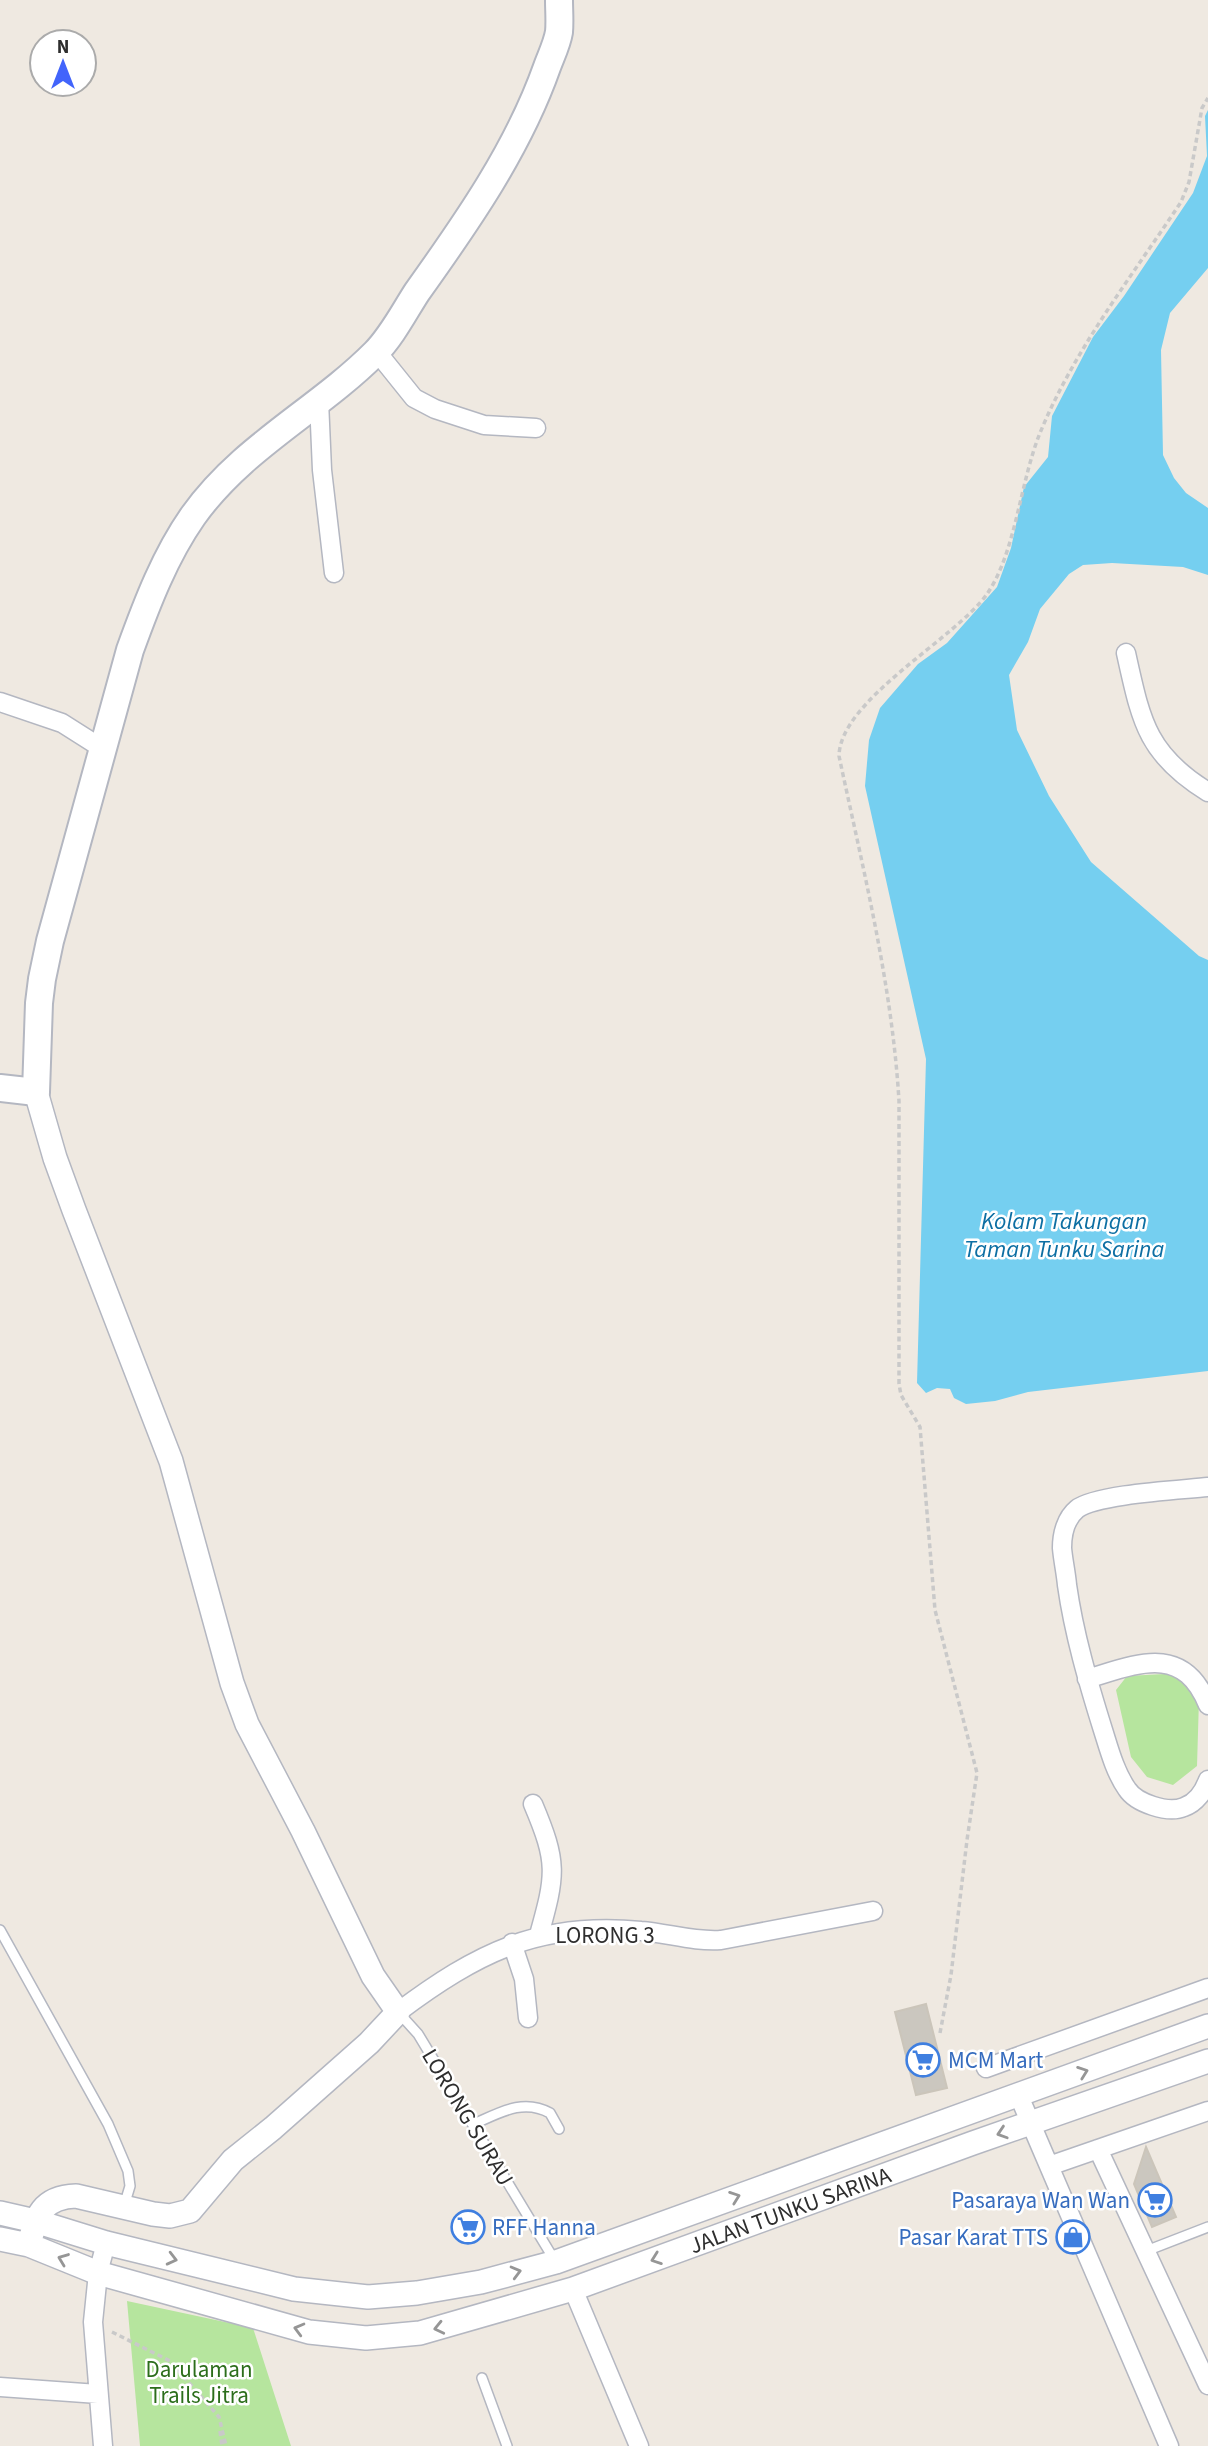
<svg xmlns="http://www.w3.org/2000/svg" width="1208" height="2446" font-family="'Source Sans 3',sans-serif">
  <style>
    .green { fill: #b6e59e }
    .water { fill: #75cff0 }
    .building { fill: #cbc7bf; stroke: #cbc5ba; stroke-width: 2 }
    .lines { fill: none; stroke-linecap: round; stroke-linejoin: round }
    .service-casing { stroke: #b4b7c1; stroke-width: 12 }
    .minor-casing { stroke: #b4b7c1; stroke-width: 21 }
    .tertiary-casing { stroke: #b4b7c1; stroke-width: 26 }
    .secondary-casing { stroke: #b4b7c1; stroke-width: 30 }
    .path { stroke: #c9c9c9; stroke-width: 3.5; stroke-dasharray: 5 3.5; stroke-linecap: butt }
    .service { stroke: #fff; stroke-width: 9 }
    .minor { stroke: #fff; stroke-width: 18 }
    .tertiary { stroke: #fff; stroke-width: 23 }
    .secondary { stroke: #fff; stroke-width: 26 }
    .oneway { stroke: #969696 }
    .labels { text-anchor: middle; stroke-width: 5; stroke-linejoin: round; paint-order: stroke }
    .street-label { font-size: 23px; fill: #2e2e2e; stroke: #fff }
    .shop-label { font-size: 23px; fill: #366cbe; stroke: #fff; text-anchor: start }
    .park-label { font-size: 23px; fill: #2c6e1b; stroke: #fff }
    .water-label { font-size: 24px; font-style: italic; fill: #0d6fa3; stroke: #fff }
  </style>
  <rect width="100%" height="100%" fill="#efe9e1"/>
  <path class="green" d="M 1183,1673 L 1199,1699 L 1197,1766 L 1173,1785 L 1147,1777 L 1131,1757 L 1116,1690 L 1127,1676 Z
    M 127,2301 L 253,2328 L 291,2446 L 140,2446 Z"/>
  <path class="water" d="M 1208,110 L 1208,268 L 1170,313 L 1161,350 L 1163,455 L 1174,478 L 1186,493 L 1208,508 L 1208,575 L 1183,567 L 1112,563 L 1083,565 L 1069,574 L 1040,609 L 1028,642 L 1009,675 L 1017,730 L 1049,796 L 1091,862 L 1199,956 L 1208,960 L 1208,1371 L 1028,1392 L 995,1401 L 966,1404 L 954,1398 L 950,1389 L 937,1388 L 926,1393 L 917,1383 L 926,1059 L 865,786 L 869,740 L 880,708 L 918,664 L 947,643 L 997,587 L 1011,548 L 1024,487 L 1048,457 L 1052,416 L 1093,337 L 1124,296 L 1193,193 L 1207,156 L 1205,116 Z"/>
  <path class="building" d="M 926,2004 L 947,2088 L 916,2095 L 895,2012 Z
    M 1146,2147 L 1176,2217 L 1152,2227 L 1134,2184 Z"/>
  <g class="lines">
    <defs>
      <path id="service" d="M 0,1930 L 108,2124 L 128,2171 L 130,2186 L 124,2206
        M 399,2013 L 418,2034 L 555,2261
        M 474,2124 C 499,2113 523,2098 550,2113 L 559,2129
        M 1146,2251 L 1208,2227
        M 482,2378 L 507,2446"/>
      <path id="minor" d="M 377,352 L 414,398 L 435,409 L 484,425 L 536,428
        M 319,401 L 322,470 L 334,573
        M 1126,653 C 1141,720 1146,754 1208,792
        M 0,702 L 62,723 L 103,749
        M 1208,1487 C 1181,1490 1096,1494 1077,1509 C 1066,1518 1062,1534 1062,1548 C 1063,1560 1066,1573 1067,1585 C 1074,1634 1088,1682 1103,1730 C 1109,1749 1115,1772 1127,1789 C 1136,1803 1168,1814 1184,1807 C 1196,1803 1204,1791 1208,1780
        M 1087,1679 C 1137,1664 1183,1643 1208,1705
        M 533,1804 C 558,1863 556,1874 539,1935
        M 512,1943 L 524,1979 L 528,2018
        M 398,2012 C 477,1953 539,1921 641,1931 C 668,1933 693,1942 721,1940 L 873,1911
        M 986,2068 L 1208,1988
        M 1019,2096 L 1169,2446
        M 1098,2149 L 1208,2385
        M 1049,2166 L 1208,2111
        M 573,2289 L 639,2446
        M 0,2387 L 98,2394
        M 103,2446 L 93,2322 L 98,2273 L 106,2243"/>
      <path id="tertiary" d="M 0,2213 L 35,2221 L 106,2243 L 294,2289 L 368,2297 L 417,2293 L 481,2282 L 556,2262 L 1208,2026
        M 0,2239 L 29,2245 L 98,2273 L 309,2332 L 366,2338 L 420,2333 L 573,2289 L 973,2143 L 1208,2061
        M 29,2245 C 36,2216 42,2197 76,2196 L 153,2214 L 170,2216 L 190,2211 L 233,2160 L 273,2128 L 369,2043 L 398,2012 L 373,1976 L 303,1831 L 247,1724 L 232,1683 L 171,1461 L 74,1210 L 55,1158 L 36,1092"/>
      <path id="secondary" d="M 0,1088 L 36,1092 L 39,1003 L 42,979 L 50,941 L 130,650 C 147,603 165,556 193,516 C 242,447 317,411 375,353 C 392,336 404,312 417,292 C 467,222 518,149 547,67 C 551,56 557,44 559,32 C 560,21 559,11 559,0"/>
    </defs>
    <use href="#service" class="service-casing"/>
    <use href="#minor" class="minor-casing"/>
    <use href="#tertiary" class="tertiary-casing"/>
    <use href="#secondary" class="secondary-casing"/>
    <path class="path" d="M 940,2033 L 951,1975 L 967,1840 L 977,1773 L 935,1610 L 920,1427 L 901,1395 L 899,1384 L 899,1101 C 892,984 863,869 839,756 C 840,700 955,639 987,594 C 1016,552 1020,482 1040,433 C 1074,350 1132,276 1181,202 L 1189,182 L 1202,108 L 1208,98
      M 112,2332 L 170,2361 L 219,2417 L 226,2446
      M 220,2431 L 222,2446"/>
    <use href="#service" class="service"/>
    <use href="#minor" class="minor"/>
    <use href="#tertiary" class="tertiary"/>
    <use href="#secondary" class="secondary"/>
  </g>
  <defs><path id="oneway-chevron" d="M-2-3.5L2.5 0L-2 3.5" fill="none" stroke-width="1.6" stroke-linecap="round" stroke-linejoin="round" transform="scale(1.75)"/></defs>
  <g class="oneway">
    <use href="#oneway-chevron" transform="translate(1083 2072) rotate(-20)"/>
    <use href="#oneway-chevron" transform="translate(1002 2133) rotate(162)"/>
    <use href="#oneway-chevron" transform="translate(735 2197) rotate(-20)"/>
    <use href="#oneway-chevron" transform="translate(63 2259) rotate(-159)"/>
    <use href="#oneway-chevron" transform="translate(172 2259) rotate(14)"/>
    <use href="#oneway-chevron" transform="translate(656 2259) rotate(160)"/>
    <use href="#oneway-chevron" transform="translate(516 2272) rotate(-15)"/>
    <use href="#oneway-chevron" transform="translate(439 2328) rotate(167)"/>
    <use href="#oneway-chevron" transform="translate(299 2329) rotate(-165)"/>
  </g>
  <defs>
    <symbol id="supermarket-ring" viewBox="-11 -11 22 22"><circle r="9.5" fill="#fff" stroke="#3f7fe0" stroke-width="1.5"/><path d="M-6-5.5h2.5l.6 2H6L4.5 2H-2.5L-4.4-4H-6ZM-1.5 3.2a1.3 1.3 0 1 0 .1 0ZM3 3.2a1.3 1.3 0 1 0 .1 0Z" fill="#3f7fe0"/></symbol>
    <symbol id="shop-ring" viewBox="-11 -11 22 22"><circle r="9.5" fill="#fff" stroke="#3f7fe0" stroke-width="1.5"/><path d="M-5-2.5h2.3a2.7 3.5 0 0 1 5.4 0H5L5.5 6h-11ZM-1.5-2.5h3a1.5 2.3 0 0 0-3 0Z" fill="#3f7fe0"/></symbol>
  </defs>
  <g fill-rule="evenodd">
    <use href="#supermarket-ring" x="904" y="2041" width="38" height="38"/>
    <use href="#supermarket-ring" x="1136" y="2181" width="38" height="38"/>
    <use href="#supermarket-ring" x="449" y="2208" width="38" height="38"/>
    <use href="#shop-ring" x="1054" y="2218" width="38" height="38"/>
  </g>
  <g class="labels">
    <g class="street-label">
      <text x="605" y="1943">LORONG 3</text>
      <text transform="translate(468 2117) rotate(59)" y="8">LORONG SURAU</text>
      <text transform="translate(790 2210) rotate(-20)" y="8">JALAN TUNKU SARINA</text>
    </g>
    <g class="shop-label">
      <text x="948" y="2068">MCM Mart</text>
      <text x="1130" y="2208" text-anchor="end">Pasaraya Wan Wan</text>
      <text x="492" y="2235">RFF Hanna</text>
      <text x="1048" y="2245" text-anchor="end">Pasar Karat TTS</text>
    </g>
    <g class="park-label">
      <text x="199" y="2377">Darulaman<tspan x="199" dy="26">Trails Jitra</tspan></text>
    </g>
    <g class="water-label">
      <text x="1064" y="1229">Kolam Takungan<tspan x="1064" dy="28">Taman Tunku Sarina</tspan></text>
    </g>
  </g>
  <g transform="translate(63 63)"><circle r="33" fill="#ffffff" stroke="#ababab" stroke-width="2"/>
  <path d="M0-5L12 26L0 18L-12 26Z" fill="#4264fb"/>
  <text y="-10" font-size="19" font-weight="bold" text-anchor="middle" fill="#2e2e2e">N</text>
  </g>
</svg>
